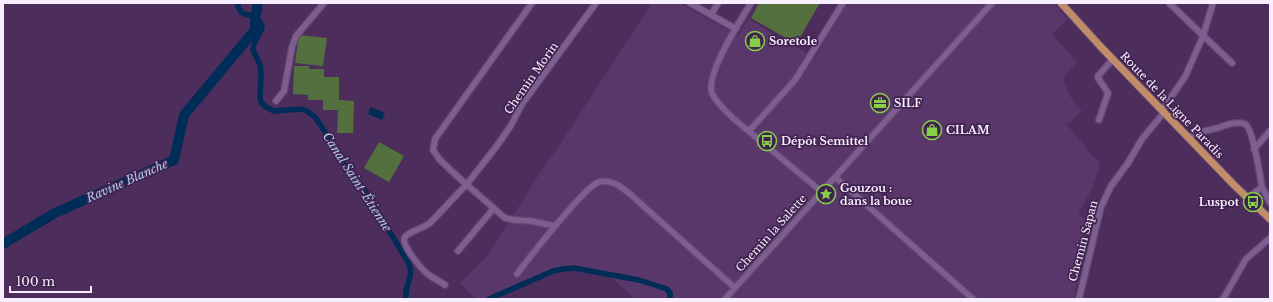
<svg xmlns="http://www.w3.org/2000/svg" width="1273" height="302" font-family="'Libre Baskerville',serif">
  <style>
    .built { fill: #59376b }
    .green { fill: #53703e }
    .water { fill: #002c58 }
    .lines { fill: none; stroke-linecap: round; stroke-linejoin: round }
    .canal { stroke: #002c58; stroke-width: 5.5 }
    .river { stroke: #002c58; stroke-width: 10 }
    .minor-casing { stroke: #61486e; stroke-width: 8 }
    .major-casing { stroke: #61486e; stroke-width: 9 }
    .minor { stroke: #7e5e90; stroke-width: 5.5 }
    .major { stroke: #c18d69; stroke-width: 7 }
    .labels { text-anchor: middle; stroke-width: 3.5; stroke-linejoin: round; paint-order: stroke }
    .poi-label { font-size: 11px; font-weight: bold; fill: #f8eeff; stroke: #412350; text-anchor: start }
    .street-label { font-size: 11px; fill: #f8eeff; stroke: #412350 }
    .water-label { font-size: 12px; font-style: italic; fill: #aecbed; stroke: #412350 }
  </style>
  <rect width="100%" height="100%" fill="#4c2d5c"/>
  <path class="built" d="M 652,3 L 679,3 L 738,36 L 748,19 L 815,58 L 846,3 L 1053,3 L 1068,19 L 1052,34 L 1077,62 L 1063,79 L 1073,102 L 1082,111 L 1067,125 L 1100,164 L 1093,187 L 1078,214 L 1085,219 L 1074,299 L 635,299 L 612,278 L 572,266 L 564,266 L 550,270 L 487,299 L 476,299 L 460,283 L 488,255 L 547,162 L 555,152 Z"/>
  <path class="green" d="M 759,3 L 820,3 L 796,44 L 751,18 Z
    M 299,35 L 327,38 L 323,66 L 295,63 Z
    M 294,66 L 309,66 L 309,69 L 324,69 L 324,77 L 339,77 L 339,100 L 354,101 L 353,133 L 337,133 L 338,110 L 323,110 L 323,100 L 308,100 L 308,95 L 293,94 Z
    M 379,142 L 404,156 L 389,182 L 364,168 Z"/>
  <path class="water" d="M 371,107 L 385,113 L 382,120 L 368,114 Z"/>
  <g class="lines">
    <path class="canal" d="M 237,3 C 241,16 244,14 256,16 L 262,25 L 262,28 L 254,44 L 253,50 L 260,65 L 261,73 L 260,98 L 261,102 L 266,107 L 274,111 L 301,109 L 307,111 L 315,117 L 328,136 L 339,158 L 366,192 L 409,264 C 414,278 404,285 406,299
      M 489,299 L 553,271 L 563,269 L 574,268 L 639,280 L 667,289 L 670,293 L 670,299"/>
    <path class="river" d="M 3,244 L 55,213 L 174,160 L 184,115 L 255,30 L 255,19 L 258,3"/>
    <defs>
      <path id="minor" d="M 532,3 L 435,139 L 433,150 L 440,160 L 458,177 L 505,218 L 515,220 L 531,221 L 555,226
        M 690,3 L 736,29
        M 751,3 C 741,20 705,74 712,93 C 716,103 726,111 734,119 L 822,192
        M 1169,3 L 1232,63
        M 711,15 L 718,3
        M 276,101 L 284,91 L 292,47 L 296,36 L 324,3
        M 1099,120 L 1108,93 L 1098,78 L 1098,76 L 1113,59
        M 749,131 L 795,80 L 843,3
        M 1188,137 C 1197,132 1208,130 1218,128 C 1225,125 1237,121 1245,124 C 1253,128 1260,176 1262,187 L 1248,198
        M 1254,149 L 1270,131
        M 835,177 L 973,299
        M 1262,187 L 1270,203
        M 458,251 L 494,208
        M 517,274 C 529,258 585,186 599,182 C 612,179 620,186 630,194 L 735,288
        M 445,285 C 440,281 434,279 429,275 C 422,270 400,244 405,237 C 408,232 424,228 430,223 L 467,184 L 496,147 L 510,127 L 522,104 L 596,3
        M 725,299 L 992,3
        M 1079,299 L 1101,207 L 1111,186 L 1128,163 L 1142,139 L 1162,115 L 1164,107 L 1185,77 L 1203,36 L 1213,3
        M 1223,299 L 1246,259 L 1270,238"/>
      <path id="major" d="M 1061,3 L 1100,46 L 1234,185 L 1270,219"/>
    </defs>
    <use href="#minor" class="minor-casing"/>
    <use href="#major" class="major-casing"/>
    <use href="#minor" class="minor"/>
    <use href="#major" class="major"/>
  </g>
  <defs>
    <symbol id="shop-ring" viewBox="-11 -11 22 22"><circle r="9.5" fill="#412350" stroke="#88cf49" stroke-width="1.5"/><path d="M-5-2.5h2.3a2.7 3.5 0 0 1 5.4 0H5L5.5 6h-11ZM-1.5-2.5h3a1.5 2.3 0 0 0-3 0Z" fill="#88cf49"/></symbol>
    <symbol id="office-ring" viewBox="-11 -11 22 22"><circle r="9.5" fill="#412350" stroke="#88cf49" stroke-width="1.5"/><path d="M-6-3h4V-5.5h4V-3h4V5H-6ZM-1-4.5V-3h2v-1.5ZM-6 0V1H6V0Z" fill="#88cf49"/></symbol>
    <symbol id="bus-ring" viewBox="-11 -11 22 22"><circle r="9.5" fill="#412350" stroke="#88cf49" stroke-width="1.5"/><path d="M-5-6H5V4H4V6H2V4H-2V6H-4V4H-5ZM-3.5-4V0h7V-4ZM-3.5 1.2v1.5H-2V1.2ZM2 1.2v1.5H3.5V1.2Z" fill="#88cf49"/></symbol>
    <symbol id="sight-ring" viewBox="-11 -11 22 22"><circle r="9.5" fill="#412350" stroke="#88cf49" stroke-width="1.5"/><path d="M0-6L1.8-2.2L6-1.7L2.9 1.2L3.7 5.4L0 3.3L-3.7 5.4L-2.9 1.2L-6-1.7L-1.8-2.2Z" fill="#88cf49"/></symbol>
  </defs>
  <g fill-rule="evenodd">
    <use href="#shop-ring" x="744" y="30" width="22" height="22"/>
    <use href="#office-ring" x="869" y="92" width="22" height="22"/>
    <use href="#shop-ring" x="921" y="119" width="22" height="22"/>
    <use href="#bus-ring" x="756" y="130" width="22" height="22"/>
    <use href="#sight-ring" x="815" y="183" width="22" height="22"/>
    <use href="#bus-ring" x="1242" y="191" width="22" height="22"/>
  </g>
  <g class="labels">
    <g class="poi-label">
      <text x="769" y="45">Soretole</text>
      <text x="894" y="107">SILF</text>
      <text x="946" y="134">CILAM</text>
      <text x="781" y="145">Dépôt Semittel</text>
      <text x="840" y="192">Gouzou :<tspan x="840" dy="13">dans la boue</tspan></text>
      <text x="1239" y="206" text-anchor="end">Luspot</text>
    </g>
    <g class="street-label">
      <text transform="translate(531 78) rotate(-55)" y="4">Chemin Morin</text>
      <text transform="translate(1172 105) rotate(46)" y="4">Route de la Ligne Paradis</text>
      <text transform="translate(771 233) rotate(-48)" y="4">Chemin la Salette</text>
      <text transform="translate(1083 241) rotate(-75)" y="4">Chemin Sapan</text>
    </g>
    <g class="water-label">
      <text transform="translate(127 181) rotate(-24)" y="4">Ravine Blanche</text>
      <text transform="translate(357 182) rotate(57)" y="4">Canal Saint-Étienne</text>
    </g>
  </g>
  <rect width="1273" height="302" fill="none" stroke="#f8eeff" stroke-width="8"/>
  <path d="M10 286v6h81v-6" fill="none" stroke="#f8eeff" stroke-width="2"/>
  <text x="16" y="286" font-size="12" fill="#f8eeff" stroke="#412350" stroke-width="3" paint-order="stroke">100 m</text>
</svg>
